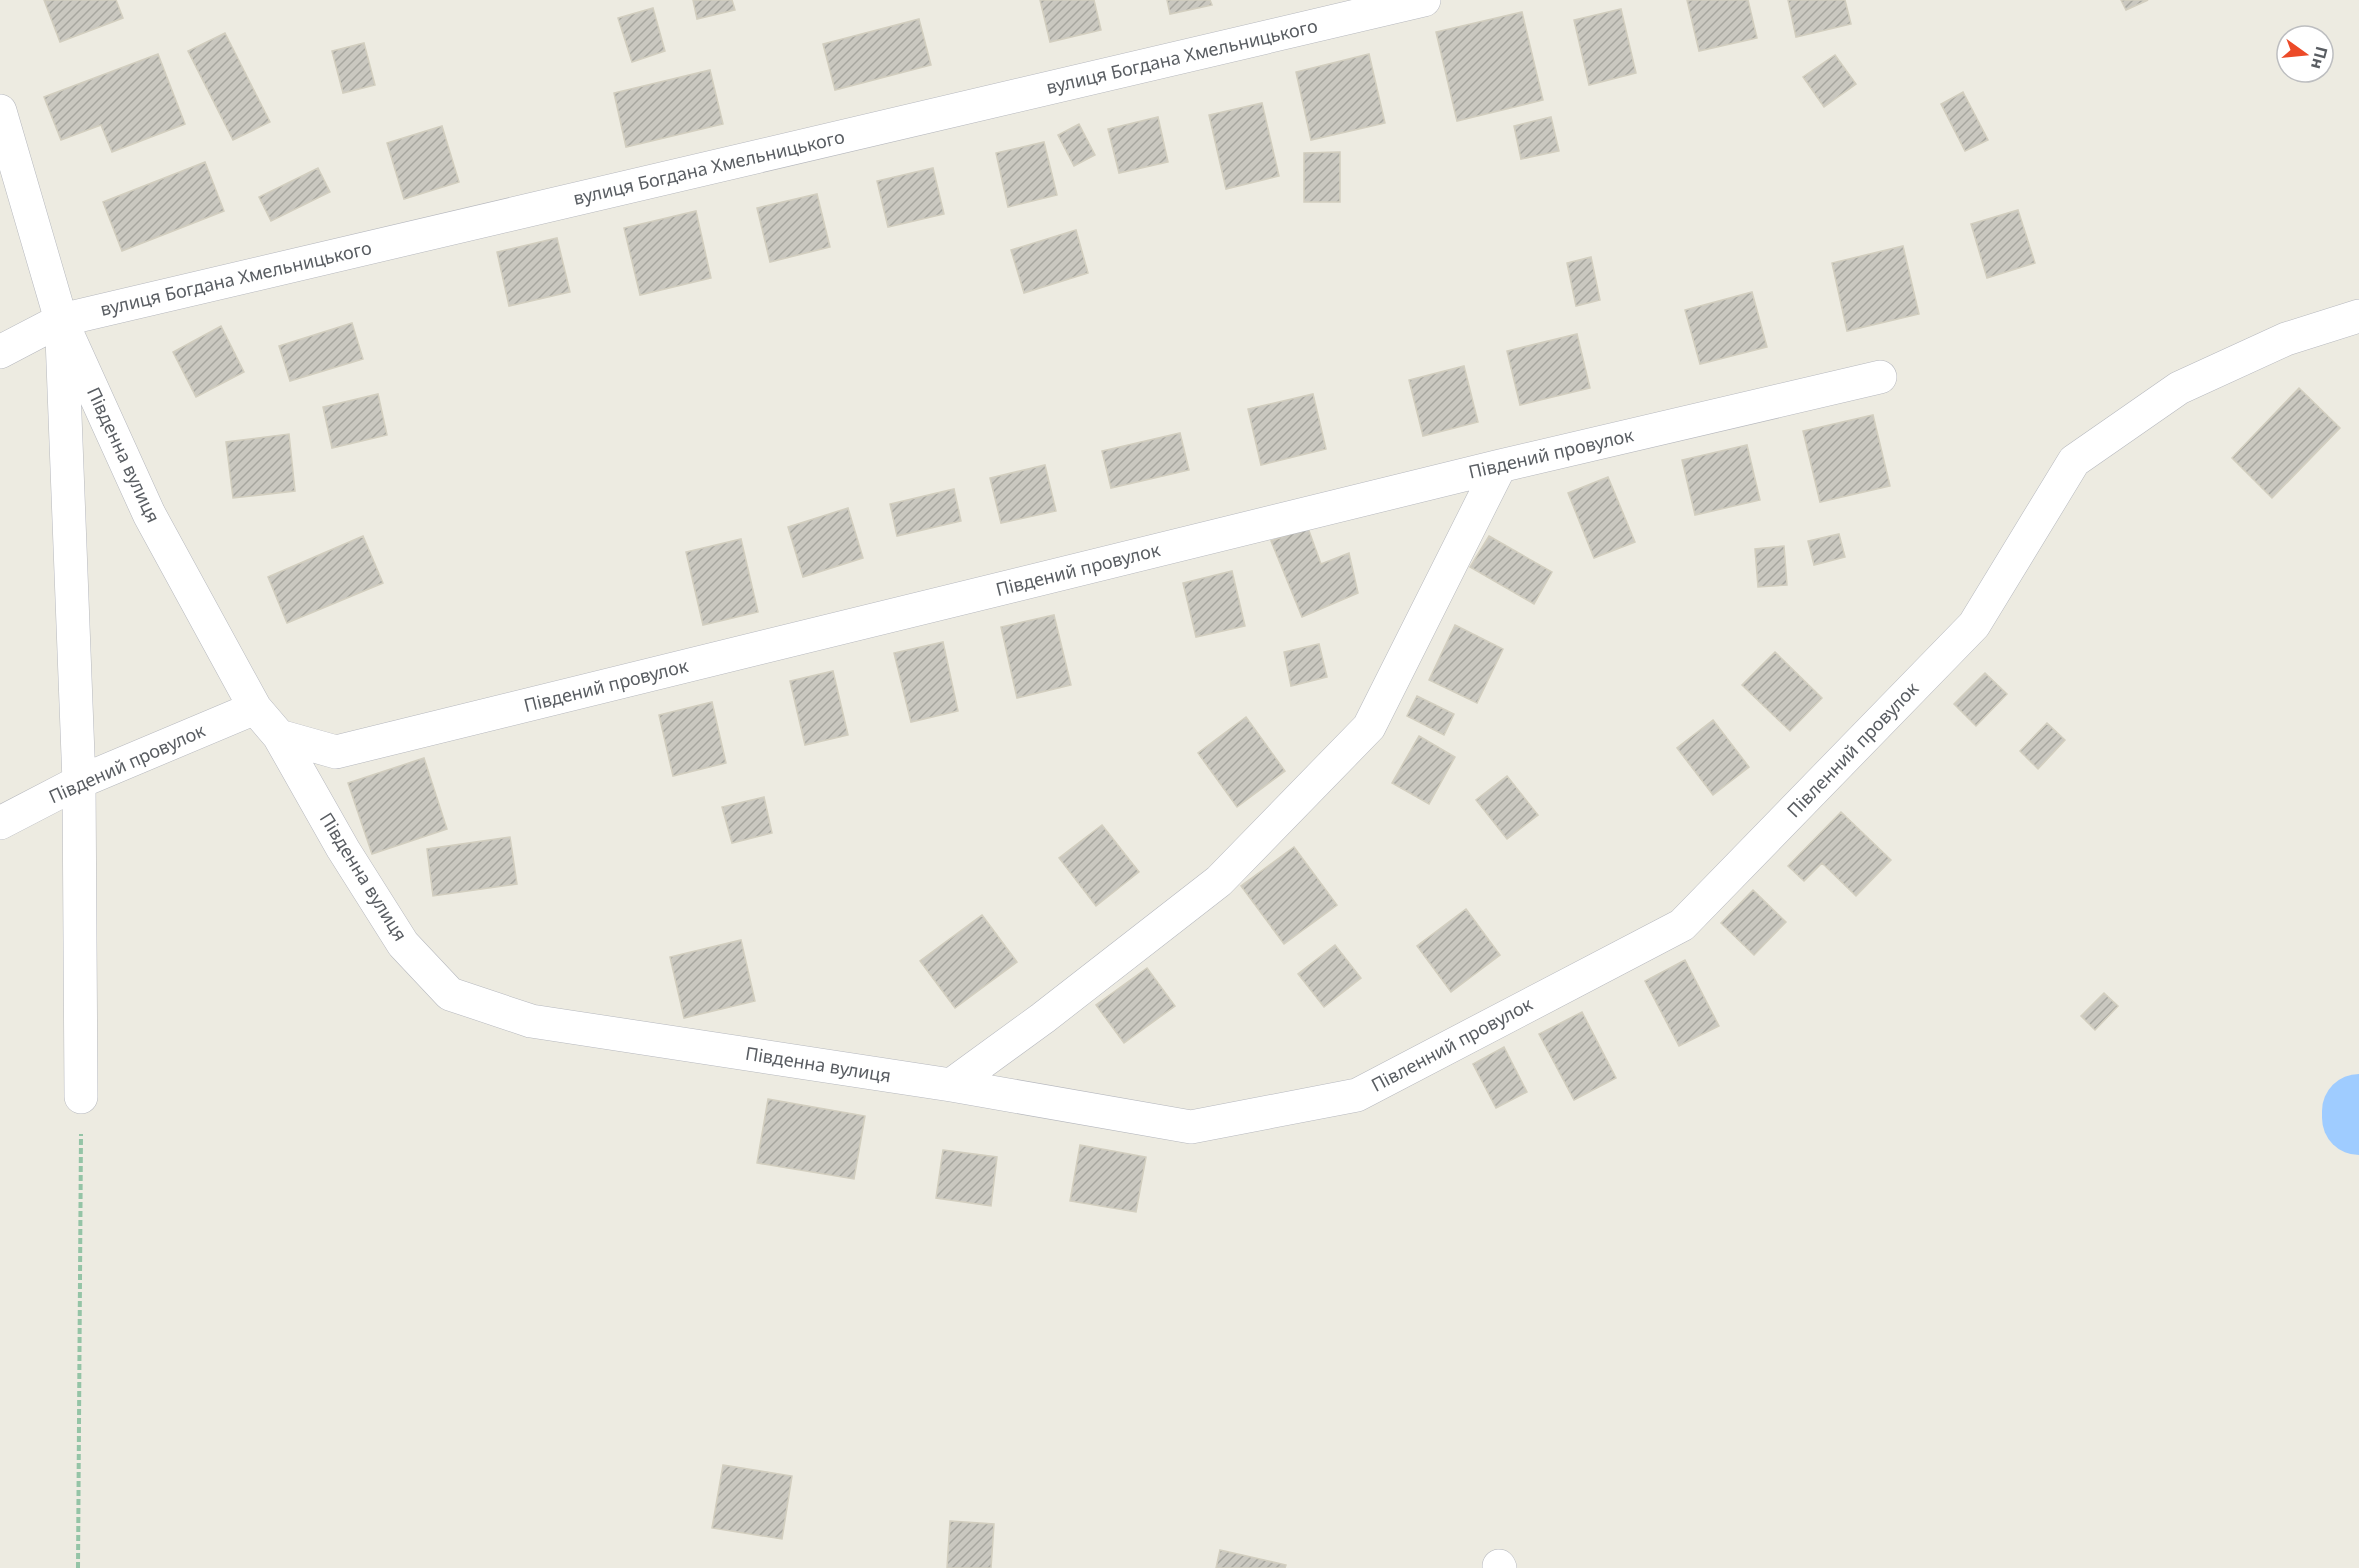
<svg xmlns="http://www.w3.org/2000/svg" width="2359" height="1568" font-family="'Noto Sans',sans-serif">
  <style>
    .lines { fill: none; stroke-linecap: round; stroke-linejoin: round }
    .river { stroke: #9fccff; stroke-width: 74 }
    .building { fill: url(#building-hatch); stroke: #d2cebf; stroke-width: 1.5 }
    .minor-casing { stroke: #b6b8be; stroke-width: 34 }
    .path { stroke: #94c4a6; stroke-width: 4; stroke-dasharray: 6 3; stroke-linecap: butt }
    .minor { stroke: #fff; stroke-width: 33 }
    .labels { text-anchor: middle; stroke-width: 5; stroke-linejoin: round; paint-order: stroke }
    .street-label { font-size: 18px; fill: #595d62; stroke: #fff }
  </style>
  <defs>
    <pattern id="building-hatch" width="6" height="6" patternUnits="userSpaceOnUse" patternTransform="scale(1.5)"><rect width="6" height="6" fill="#cac8c0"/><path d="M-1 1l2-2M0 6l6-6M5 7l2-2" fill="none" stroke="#a7a69f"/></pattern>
  </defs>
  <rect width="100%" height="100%" fill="#edebe1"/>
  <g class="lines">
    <path class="river" d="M 2359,1111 L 2359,1118"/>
  </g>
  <path class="building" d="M 44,0 L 116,0 L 123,18 L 60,42 Z
    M 693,0 L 732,0 L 735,10 L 697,19 Z
    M 1040,0 L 1094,0 L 1101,30 L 1050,42 Z
    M 1167,0 L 1210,0 L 1212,5 L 1170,14 Z
    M 1687,0 L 1748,0 L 1757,38 L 1699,51 Z
    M 1788,0 L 1845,0 L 1851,24 L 1796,37 Z
    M 2121,0 L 2148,0 L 2126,10 Z
    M 653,8 L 665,51 L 632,62 L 618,18 Z
    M 1621,9 L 1636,73 L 1589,85 L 1574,20 Z
    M 1522,12 L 1543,100 L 1457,121 L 1436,32 Z
    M 919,19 L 931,65 L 835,90 L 823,44 Z
    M 225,33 L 270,122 L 233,140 L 188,51 Z
    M 364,43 L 375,85 L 343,93 L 332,51 Z
    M 158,54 L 185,124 L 112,152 L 101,125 L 61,140 L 44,97 Z
    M 1369,54 L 1385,123 L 1311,140 L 1296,72 Z
    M 1835,55 L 1856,84 L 1824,107 L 1803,77 Z
    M 710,70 L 723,124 L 626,147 L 614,93 Z
    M 1963,92 L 1988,140 L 1965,151 L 1941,104 Z
    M 1262,103 L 1279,176 L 1226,189 L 1209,115 Z
    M 1158,117 L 1168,162 L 1119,173 L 1108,129 Z
    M 1551,117 L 1559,151 L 1521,159 L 1514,126 Z
    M 1079,124 L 1095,155 L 1074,166 L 1058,135 Z
    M 442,126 L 459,182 L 404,199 L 387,143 Z
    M 1044,142 L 1057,195 L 1008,207 L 996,153 Z
    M 1340,152 L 1340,202 L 1304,202 L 1304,153 Z
    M 205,162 L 224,211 L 122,251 L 103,202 Z
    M 318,168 L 330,192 L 271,221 L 259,197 Z
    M 933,168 L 944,214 L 888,227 L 877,181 Z
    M 817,194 L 830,247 L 770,262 L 757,208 Z
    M 2018,210 L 2035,263 L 1987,278 L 1971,224 Z
    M 696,211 L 711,278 L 640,295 L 624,228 Z
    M 1076,230 L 1088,273 L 1024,293 L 1011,250 Z
    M 557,238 L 570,292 L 509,306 L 497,252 Z
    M 1903,246 L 1919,314 L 1847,331 L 1832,263 Z
    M 1591,257 L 1600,300 L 1576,306 L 1567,263 Z
    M 1752,292 L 1767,347 L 1700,364 L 1685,310 Z
    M 352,323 L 363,359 L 290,381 L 279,346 Z
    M 221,326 L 244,372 L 196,397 L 173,352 Z
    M 1577,334 L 1590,388 L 1520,405 L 1507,351 Z
    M 1464,366 L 1478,422 L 1423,436 L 1409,380 Z
    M 2299,388 L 2340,428 L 2272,498 L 2232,458 Z
    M 378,394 L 387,435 L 332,448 L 323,407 Z
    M 1313,394 L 1326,449 L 1261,465 L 1248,409 Z
    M 1873,415 L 1890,486 L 1820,502 L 1803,431 Z
    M 1180,433 L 1189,470 L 1111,488 L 1102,451 Z
    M 289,434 L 295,491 L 233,498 L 226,442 Z
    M 1747,445 L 1760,500 L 1695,515 L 1682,460 Z
    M 1045,465 L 1056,511 L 1001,523 L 990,478 Z
    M 1608,477 L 1635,542 L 1594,558 L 1568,493 Z
    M 954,489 L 961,521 L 897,536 L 890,504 Z
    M 848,508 L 863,558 L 803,577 L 788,527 Z
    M 1308,528 L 1321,564 L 1349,553 L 1358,593 L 1302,617 L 1271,541 Z
    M 1839,534 L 1845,557 L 1814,565 L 1808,541 Z
    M 363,536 L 383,583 L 287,623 L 268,577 Z
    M 1489,536 L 1552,572 L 1534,604 L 1470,567 Z
    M 741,539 L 758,612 L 703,625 L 686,552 Z
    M 1784,546 L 1787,585 L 1758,587 L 1755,549 Z
    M 1232,571 L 1245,626 L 1196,637 L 1183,583 Z
    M 1054,615 L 1071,685 L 1017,698 L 1001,627 Z
    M 1455,625 L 1503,649 L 1477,703 L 1429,680 Z
    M 943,642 L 958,711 L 911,722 L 894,653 Z
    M 1319,644 L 1327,677 L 1291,686 L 1284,652 Z
    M 1775,652 L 1822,698 L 1790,731 L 1742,685 Z
    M 833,671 L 848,735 L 805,745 L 790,681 Z
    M 1985,673 L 2007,694 L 1976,726 L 1954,704 Z
    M 1417,696 L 1454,714 L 1444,735 L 1407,716 Z
    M 712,702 L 726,763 L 673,776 L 659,715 Z
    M 1246,717 L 1285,771 L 1237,807 L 1198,753 Z
    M 1713,720 L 1749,767 L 1713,795 L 1677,748 Z
    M 2047,723 L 2065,740 L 2038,769 L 2020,751 Z
    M 1419,736 L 1455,757 L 1429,804 L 1392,783 Z
    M 424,758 L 447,829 L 372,854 L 348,783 Z
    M 1507,776 L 1538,815 L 1507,839 L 1476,800 Z
    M 764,797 L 772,833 L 732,843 L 722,807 Z
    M 1841,812 L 1891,860 L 1856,896 L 1822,863 L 1804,881 L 1788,866 Z
    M 1102,825 L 1139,872 L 1096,906 L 1059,858 Z
    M 510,837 L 517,884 L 433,896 L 427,849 Z
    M 1294,847 L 1337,905 L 1284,944 L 1241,886 Z
    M 1753,890 L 1786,922 L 1754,955 L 1721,923 Z
    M 1466,909 L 1500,955 L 1451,992 L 1417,946 Z
    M 982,915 L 1017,962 L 955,1008 L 920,961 Z
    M 741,940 L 755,1001 L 684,1018 L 670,957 Z
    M 1335,945 L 1361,978 L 1324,1007 L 1298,974 Z
    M 1685,960 L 1719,1026 L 1679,1046 L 1645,981 Z
    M 1147,968 L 1175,1006 L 1124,1043 L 1096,1005 Z
    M 2104,993 L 2118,1006 L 2095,1030 L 2081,1016 Z
    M 1582,1012 L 1616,1078 L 1574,1100 L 1539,1034 Z
    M 1504,1047 L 1527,1092 L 1496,1108 L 1473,1064 Z
    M 768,1099 L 865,1116 L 854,1179 L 757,1163 Z
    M 1080,1145 L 1146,1157 L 1136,1212 L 1070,1201 Z
    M 943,1150 L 997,1157 L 991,1206 L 936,1198 Z
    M 723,1465 L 792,1476 L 782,1539 L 712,1528 Z
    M 950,1521 L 994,1524 L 991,1568 L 947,1568 Z
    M 1220,1550 L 1286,1565 L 1285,1568 L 1216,1568 Z"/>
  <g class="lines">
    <defs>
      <path id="minor" d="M 0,111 L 61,320 L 149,514 L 255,708 L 279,736 L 343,849 L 403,944 L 450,994 L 531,1021 L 951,1085 L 1191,1127 L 1357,1095 L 1682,925 L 1974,625 L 2074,461 L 2179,388 L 2286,339 L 2359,316
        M 62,337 L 79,782 L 81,1097
        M 0,352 L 61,320 L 1424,0
        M 279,736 L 336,752 L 1500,466 L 1880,377
        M 0,823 L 79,782 L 255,708
        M 951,1085 L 1043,1018 L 1219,881 L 1369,727 L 1500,466
        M 1499,1566 L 1500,1568"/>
    </defs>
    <use href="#minor" class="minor-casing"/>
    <path class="path" d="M 78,1568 L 81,1134"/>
    <use href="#minor" class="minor"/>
  </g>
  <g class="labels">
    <g class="street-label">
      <text transform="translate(1182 57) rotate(-13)" y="6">вулиця Богдана Хмельницького</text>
      <text transform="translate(709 168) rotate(-13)" y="6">вулиця Богдана Хмельницького</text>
      <text transform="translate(236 279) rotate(-13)" y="6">вулиця Богдана Хмельницького</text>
      <text transform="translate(1551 454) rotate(-13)" y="6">Південий провулок</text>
      <text transform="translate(123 455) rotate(65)" y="6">Південна вулиця</text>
      <text transform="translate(1078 570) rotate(-14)" y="6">Південий провулок</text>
      <text transform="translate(606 686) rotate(-14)" y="6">Південий провулок</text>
      <text transform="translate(1853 750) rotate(-46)" y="6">Півленний провулок</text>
      <text transform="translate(127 764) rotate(-24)" y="6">Південий провулок</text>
      <text transform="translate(363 877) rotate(58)" y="6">Південна вулиця</text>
      <text transform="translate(1452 1045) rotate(-28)" y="6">Півленний провулок</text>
      <text transform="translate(818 1065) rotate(9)" y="6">Південна вулиця</text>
    </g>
  </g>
  <g transform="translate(2305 54) rotate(105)"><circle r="28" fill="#ffffff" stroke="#bdbec0" stroke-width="1.5"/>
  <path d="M0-4.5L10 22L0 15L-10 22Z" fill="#ec4a28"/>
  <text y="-9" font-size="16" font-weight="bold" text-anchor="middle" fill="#595d62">Пн</text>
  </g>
</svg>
